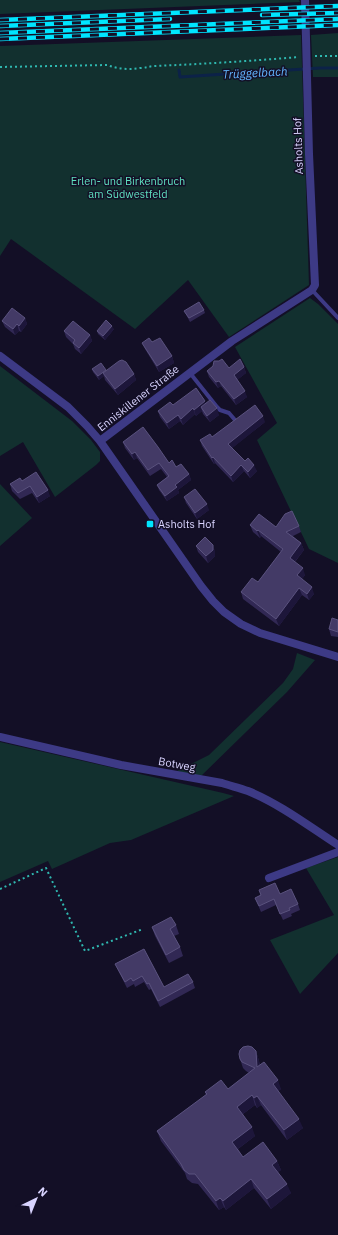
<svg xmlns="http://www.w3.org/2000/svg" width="338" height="1235" font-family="'IBM Plex Sans',sans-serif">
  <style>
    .green { fill: #12302f }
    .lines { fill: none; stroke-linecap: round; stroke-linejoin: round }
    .stream { stroke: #0c2248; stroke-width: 3 }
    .path { stroke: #2fb8b0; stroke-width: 2; stroke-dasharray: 2 3; stroke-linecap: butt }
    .lane { stroke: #3d3a85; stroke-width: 4 }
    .street { stroke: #3d3a85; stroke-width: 8 }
    .rail-casing { stroke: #00e5ff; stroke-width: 4.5 }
    .rail { stroke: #130f26; stroke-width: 3; stroke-dasharray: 9; stroke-linecap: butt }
    .wall { fill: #312854 }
    .shaded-wall { fill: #1d163a }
    .building { fill: #433a66; stroke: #5a527e }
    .poi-dot { fill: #00e5ff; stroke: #130f26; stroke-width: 1.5 }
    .labels { text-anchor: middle; stroke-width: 3; stroke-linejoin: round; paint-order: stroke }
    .street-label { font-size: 11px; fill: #d9d4ff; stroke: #130f26 }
    .park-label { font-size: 11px; fill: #5fe0c0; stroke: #130f26 }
    .poi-label { font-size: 11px; fill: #d9d4ff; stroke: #130f26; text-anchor: start }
    .water-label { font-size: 12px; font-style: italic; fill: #62b6ff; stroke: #130f26 }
  </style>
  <rect width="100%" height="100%" fill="#130f26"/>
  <path class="green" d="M 0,0 L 299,0 L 300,2 L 0,14 Z
    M 338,33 L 338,77 L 313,77 L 311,35 Z
    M 301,35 L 309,285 L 229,337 L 188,280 L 135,329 L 11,239 L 0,256 L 0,46 Z
    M 310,298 L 318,304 L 338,324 L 338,563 L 309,549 L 257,440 L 277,423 L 235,347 Z
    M 0,366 L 72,421 L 91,440 L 100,452 L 100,461 L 96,465 L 55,497 L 23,442 L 0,456 Z
    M 0,484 L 32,518 L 0,546 Z
    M 297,653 L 315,660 L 287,692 L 200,777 L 177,771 L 209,755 L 283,683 L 293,669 Z
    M 0,742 L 223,793 L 234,796 L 131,840 L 110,843 L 52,869 L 48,861 L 0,882 Z
    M 338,857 L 338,953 L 300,994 L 270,940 L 334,915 L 306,868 Z"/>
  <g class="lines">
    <path class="stream" d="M 179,70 L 180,77 L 320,68 L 338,68"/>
    <path class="path" d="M 315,56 L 338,56
      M 0,67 L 107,65 C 118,69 129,70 140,68 C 146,68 150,66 155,66 C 203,64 251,61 299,57
      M 0,889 L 46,868 L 85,951 L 143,929"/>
    <path class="lane" d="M 312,290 L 338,318
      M 190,373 L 217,407 L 220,410 L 229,413 L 235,420"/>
    <path class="street" d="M 0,356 L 68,407 L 87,426 L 100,441 L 201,586 L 213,601 L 224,612 L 241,624 L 260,633 L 338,657
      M 100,441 L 232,341 L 312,290 L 315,285 L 309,154 L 305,0
      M 0,737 L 121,765 L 222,783 C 231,786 240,788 248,791 C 280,804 310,827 338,845
      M 269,878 L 338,852"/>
    <defs>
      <path id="rail" d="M 262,15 L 338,13
        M 0,20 L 338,6
        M 0,26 L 170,19
        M 0,33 L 338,19
        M 0,39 L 338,25"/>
    </defs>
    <use href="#rail" class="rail-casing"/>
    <use href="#rail" class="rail"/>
  </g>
  <path class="wall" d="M 204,310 L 205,313 L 190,322 L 184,311 Z
    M 25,318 L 27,324 L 21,332 L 19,331 L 15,335 L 5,327 L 2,321 Z
    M 114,329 L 105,340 L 98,334 L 97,331 Z
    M 64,331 L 90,335 L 92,341 L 81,354 L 75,349 L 73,344 L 66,337 Z
    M 152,342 L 172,356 L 174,363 L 159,372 L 145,349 L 142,343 Z
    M 244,367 L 246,373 L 237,380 L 247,397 L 236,405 L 221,386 L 218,388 L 209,377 L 207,371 L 229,368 Z
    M 92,369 L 134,374 L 136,380 L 118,395 L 105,380 L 104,376 L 99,380 L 93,372 Z
    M 206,403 L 219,415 L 210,422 L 203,414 L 202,411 L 196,416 L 195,414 L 183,425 L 180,421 L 169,429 L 160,417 L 158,411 L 173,405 Z
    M 265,422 L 232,448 L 245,461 L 257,471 L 250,478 L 244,471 L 233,482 L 215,463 L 214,464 L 202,446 L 200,440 L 212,437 Z
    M 123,442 L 176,467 L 189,474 L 191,480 L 178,490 L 179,493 L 167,501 L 159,490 L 157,485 L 167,477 L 161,469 L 150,476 L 137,458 L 134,460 L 125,448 Z
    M 22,481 L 50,496 L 39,503 L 32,493 L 20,499 L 12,491 L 10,484 Z
    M 184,497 L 209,510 L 197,519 L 186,503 Z
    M 250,525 L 276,527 L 299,526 L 301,532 L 293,536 L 301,543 L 304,550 L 295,562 L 305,575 L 302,579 L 314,594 L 309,600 L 302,595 L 279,626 L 243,599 L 241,592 L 258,582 L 281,552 L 261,536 L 260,538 L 253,532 Z
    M 196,546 L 215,551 L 215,556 L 208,563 L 198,552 Z
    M 338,620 L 338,637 L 331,636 L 329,629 Z
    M 259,890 L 280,894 L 298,904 L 300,910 L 291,914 L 292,916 L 283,920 L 276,905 L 261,912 L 255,898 L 261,895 Z
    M 176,925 L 179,934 L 174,936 L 180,947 L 183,956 L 169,963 L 155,936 L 152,927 Z
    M 144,949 L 164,987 L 193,982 L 195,988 L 160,1007 L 151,989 L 149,990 L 144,982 L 135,987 L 134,984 L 127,988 L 115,964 Z
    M 256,1051 L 259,1061 L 260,1065 L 281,1089 L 278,1091 L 303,1128 L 287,1140 L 261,1105 L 257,1108 L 255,1105 L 243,1114 L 255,1136 L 238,1149 L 243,1157 L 277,1161 L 281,1170 L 278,1172 L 291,1193 L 271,1209 L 254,1188 L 226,1210 L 224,1207 L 219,1210 L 198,1184 L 192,1183 L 187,1179 L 185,1173 L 161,1141 L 157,1131 L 206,1095 L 205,1092 L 228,1089 L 249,1073 L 246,1071 L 243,1068 L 240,1059 Z"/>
  <path class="shaded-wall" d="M 25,318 L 27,324 L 21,332 L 19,326 Z
    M 17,324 L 19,331 L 15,335 L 13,329 Z
    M 112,326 L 114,329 L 105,340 L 103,336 Z
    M 90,335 L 92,341 L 81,354 L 79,348 Z
    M 172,356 L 174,363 L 159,372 L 157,366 Z
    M 244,367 L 246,373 L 236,381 L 234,375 Z
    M 106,370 L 103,373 L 104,376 L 99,380 L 98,376 Z
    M 134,374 L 136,380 L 118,395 L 115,389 Z
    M 219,381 L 221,386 L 218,388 L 216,382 Z
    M 245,391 L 247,397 L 236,405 L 234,399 Z
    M 205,401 L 207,407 L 201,407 L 202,411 L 196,416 L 194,410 Z
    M 193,408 L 195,414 L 183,425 L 181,419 Z
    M 217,408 L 219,415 L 210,422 L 207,416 Z
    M 178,415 L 180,421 L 169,429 L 167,423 Z
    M 263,416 L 265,422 L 230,450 L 228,444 Z
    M 135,452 L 137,458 L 134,460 L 132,454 Z
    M 213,457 L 215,463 L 214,464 L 212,458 Z
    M 241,465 L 244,471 L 233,482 L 231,476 Z
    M 254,465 L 257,471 L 250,478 L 248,472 Z
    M 189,474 L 191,480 L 178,490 L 179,493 L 167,501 L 165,496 L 175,485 Z
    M 48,490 L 50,496 L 39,503 L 37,497 Z
    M 207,504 L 209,510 L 197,519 L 195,513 Z
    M 258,530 L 261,536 L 260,538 L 257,531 Z
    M 301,543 L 304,550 L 292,565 L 290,558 Z
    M 213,545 L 215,551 L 215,556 L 208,563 L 206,556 Z
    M 303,568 L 305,575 L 300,582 L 297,575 Z
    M 312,587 L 314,594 L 309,600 L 307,594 Z
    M 299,588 L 302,595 L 279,626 L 276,619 Z
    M 256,1051 L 259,1061 L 261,1076 L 257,1067 Z
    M 278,1080 L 281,1089 L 276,1093 L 273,1084 Z
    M 252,1095 L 255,1105 L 240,1116 L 237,1107 Z
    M 257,1096 L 261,1105 L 257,1108 L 254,1098 Z
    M 299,1119 L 303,1128 L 287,1140 L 284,1130 Z
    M 252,1127 L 255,1136 L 235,1151 L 232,1142 Z
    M 277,1161 L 281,1170 L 276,1174 L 272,1165 Z
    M 251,1179 L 254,1188 L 226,1210 L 223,1201 Z
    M 287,1184 L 291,1193 L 271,1209 L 267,1199 Z
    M 220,1198 L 224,1207 L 219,1210 L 216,1201 Z"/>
  <path class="building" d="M 199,302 L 204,310 L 189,318 L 184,311 Z
    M 12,308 L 25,318 L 19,326 L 17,324 L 13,329 L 2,321 Z
    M 106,320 L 112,326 L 103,336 L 97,331 Z
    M 73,321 L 90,335 L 79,348 L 73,343 L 75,340 L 64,331 Z
    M 149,338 L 152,342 L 160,338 L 172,356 L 157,366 L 142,343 Z
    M 222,359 L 229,368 L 240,359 L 244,367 L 234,375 L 245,391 L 234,399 L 219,381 L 216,382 L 207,371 L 213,366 L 214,361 L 219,361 Z
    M 122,360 L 126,362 L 134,374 L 115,389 L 103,373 L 119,361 Z
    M 101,363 L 106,370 L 98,376 L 92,369 Z
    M 196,388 L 205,401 L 194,410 L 193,408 L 181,419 L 178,415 L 167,423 L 158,411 L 170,402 L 173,405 Z
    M 210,400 L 217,408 L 207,416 L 201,407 Z
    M 255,405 L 263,416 L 228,444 L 245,461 L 248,458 L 254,465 L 248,472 L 241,465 L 231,476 L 213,457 L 212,458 L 200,440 L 210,434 L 212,437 Z
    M 143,427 L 158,447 L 169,463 L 172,460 L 176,467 L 181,464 L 189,474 L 175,485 L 177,487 L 165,496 L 157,485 L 169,476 L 159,463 L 148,470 L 135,452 L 132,454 L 123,442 Z
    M 36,472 L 48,490 L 37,497 L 30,486 L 18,493 L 10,484 L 20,478 L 22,481 Z
    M 195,489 L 207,504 L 195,513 L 184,497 Z
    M 292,511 L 299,526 L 286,532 L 301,543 L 290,558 L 303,568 L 297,575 L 312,587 L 307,594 L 299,588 L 276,619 L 241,592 L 252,578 L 258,582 L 283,549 L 258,530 L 257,531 L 250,525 L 259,514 L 276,527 L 285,514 Z
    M 205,537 L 213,545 L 213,550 L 206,556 L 196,546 Z
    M 332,618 L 338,620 L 338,632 L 329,629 Z
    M 275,883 L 280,894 L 291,889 L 298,904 L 289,908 L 290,910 L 280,914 L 274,899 L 259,906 L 255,898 L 261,895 L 259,890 Z
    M 171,917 L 176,925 L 170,929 L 180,947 L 166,955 L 152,927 Z
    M 144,949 L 164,987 L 188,974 L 193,982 L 158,1001 L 149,983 L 147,984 L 142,976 L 133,981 L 131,978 L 125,982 L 115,964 Z
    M 248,1046 L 252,1047 L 256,1051 L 257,1067 L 264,1062 L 278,1080 L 273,1084 L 299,1119 L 284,1130 L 257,1096 L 254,1098 L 252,1095 L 237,1107 L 252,1127 L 232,1142 L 243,1157 L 263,1142 L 277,1161 L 272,1165 L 287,1184 L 267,1199 L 251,1179 L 223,1201 L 220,1198 L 216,1201 L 195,1174 L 189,1174 L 184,1170 L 181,1164 L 157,1131 L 207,1094 L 205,1092 L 221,1080 L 228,1089 L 255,1068 L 242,1062 L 240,1059 L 239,1054 L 240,1050 L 243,1047 Z"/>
  <rect class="poi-dot" x="146" y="520" width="8" height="8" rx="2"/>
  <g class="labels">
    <g class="street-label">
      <text transform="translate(298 146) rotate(-92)" y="4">Asholts Hof</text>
      <text transform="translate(138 398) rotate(-38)" y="4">Enniskillener Straße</text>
      <text transform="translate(177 764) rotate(10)" y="4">Botweg</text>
    </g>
    <g class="park-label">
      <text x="128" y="185">Erlen- und Birkenbruch<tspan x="128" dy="13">am Südwestfeld</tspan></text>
    </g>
    <g class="poi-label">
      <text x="158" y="528">Asholts Hof</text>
    </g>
    <g class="water-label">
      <text transform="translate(255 73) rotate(-3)" y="4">Trüggelbach</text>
    </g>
  </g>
  <g transform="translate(36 1199) rotate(43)" stroke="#130f26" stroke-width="3" paint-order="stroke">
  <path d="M0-3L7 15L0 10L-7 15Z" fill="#d9d4ff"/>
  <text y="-6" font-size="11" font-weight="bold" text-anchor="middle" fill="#d9d4ff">N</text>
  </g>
</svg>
